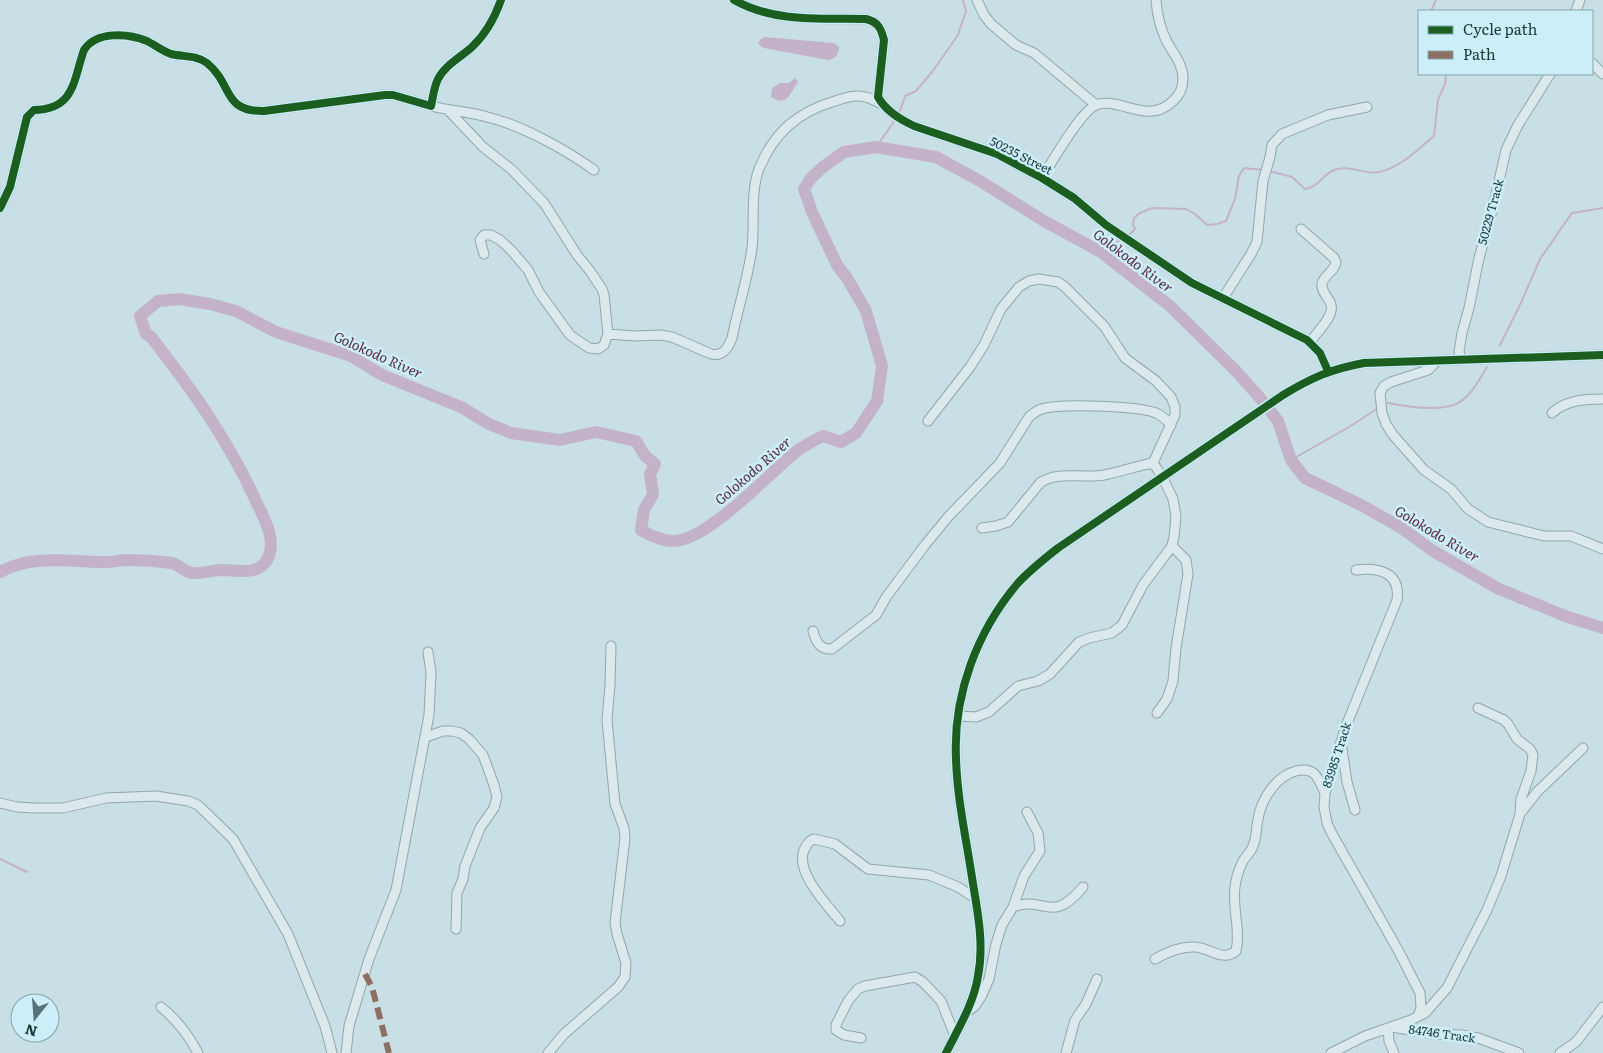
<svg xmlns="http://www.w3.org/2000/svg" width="1603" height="1053" font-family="Literata,serif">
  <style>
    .water { fill: #c4b3c8 }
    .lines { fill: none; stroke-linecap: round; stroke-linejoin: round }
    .stream { stroke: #c4b3c8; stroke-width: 2 }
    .river { stroke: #c4b3c8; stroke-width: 12 }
    .minor-casing { stroke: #92a6aa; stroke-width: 11 }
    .minor { stroke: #dbe8ec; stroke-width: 9 }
    .quiet { stroke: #8d6e63; stroke-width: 6; stroke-dasharray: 12 6; stroke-linecap: butt }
    .cycleway-casing { stroke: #cbeef9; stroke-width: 11 }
    .cycleway { stroke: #1b5e20; stroke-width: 8 }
    .labels { text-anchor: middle; stroke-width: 5; stroke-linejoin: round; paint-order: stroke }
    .street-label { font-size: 12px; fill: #1a3838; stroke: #cbeef9 }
    .water-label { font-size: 14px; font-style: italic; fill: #5a2743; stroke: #cbeef9 }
  </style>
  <rect width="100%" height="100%" fill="#c8dfe5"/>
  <path class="water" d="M 764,37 L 834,43 L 839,47 C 839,55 836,58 828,60 L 764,48 L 760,46 L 758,42 Z
    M 795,78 L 798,82 C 790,92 788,108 771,97 L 772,88 L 780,83 L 789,83 Z"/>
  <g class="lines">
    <path class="stream" d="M 1431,11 L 1436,0
      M 900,111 L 905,96 L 916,91 L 932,72 L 958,35 L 966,11 L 963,0
      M 876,147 L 895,120
      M 1269,171 L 1292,177 L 1305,189 C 1319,187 1321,176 1334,170 C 1348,164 1365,175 1379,172 C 1400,168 1418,149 1434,136 L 1438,100 L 1445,84 L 1446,74
      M 1129,235 L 1135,229 L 1133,225 L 1134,218 L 1140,213 L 1152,208 L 1186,209 L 1195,214 L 1207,225 L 1217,224 L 1226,221 L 1235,199 L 1239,176 L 1244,168 L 1262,170
      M 1101,252 L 1122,239
      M 1500,345 L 1520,305 L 1540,259 L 1572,213 L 1603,208
      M 1388,403 C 1408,407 1434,411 1454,405 C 1470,399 1479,380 1487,367
      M 1291,460 L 1349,427 L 1378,408
      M 0,859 L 27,872"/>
    <path class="river" d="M 0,572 C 32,554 73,562 108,562 C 114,562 120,560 127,560 C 141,560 157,561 172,563 C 179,565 185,572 192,573 C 198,574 214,570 222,570 C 237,570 258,576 267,560 C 278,540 263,517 255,499 C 228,440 191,388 151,337 L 146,334 L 140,316 L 158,301 L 180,299 L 210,304 L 236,311 L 276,332 L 351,356 L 382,375 L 461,407 L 489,424 L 511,433 L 560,440 L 596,432 L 636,441 L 645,456 L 655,464 L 650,474 L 653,494 L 644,510 L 641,530 C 651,536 661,541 673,541 C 708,541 769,473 797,451 C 805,445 815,440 823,436 L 841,442 L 856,433 L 877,401 L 882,366 L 866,311 L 847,278 L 837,265 L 812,212 L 804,189 L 811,178 L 823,167 L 844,152 L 876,147 L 936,157 L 980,181 L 1044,221 L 1101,252 L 1170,306 L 1236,371 L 1260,398 L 1278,421 L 1291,460 L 1305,478 L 1361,505 L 1400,527 L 1433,551 L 1497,588 L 1565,616 L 1603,628"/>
    <defs>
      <path id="minor" d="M 734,0 C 775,23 821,18 866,19 C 878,22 881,28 884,40 L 878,97 C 886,111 899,119 914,126 L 997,154 L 1042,178 L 1074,198 L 1106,225 L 1192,283 L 1307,340 L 1320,353 L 1328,371
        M 977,0 L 984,15 L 991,24 L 1016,45 L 1034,53 L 1096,105
        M 1576,11 L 1580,0
        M 1592,63 L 1603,74
        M 431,106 C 451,111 472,112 491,118 C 525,127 566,150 594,170
        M 448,110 L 483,147 L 511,169 L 544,203 L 577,255 L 590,271 L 602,289 L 604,295 L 608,334 L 604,345 L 598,349 L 589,348 L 570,335 L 539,292 L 528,270 L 511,250 L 500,240 L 491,235 L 484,235 L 480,240 L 484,254
        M 1042,178 C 1052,162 1080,112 1096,105 C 1119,96 1148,126 1173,101 C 1180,95 1183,87 1183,78 C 1183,64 1172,52 1166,40 C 1160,27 1157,14 1156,0
        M 0,208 L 10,187 L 27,117 L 34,110 C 75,109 73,81 84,50 C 96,31 128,33 147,41 C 155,45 162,51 171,54 C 183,57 197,55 207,63 C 233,84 222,112 264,111 L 385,95 L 393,95 L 431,106 C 433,97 434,87 438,79 C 445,65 461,57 472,47 C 486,34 495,17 501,0
        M 1301,229 L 1334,258 L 1336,262 C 1335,272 1323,275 1322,284 C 1321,291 1327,296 1330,302 C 1337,314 1317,332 1310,342
        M 1223,298 L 1251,254 L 1257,242 L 1263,181 L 1270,157 L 1272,145 L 1282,134 L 1328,115 L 1367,107
        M 608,334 L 635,336 L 661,335 L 672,337 L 711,354 C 723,357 728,348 732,338 C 738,308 748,278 752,248 C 755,223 750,193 759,169 C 774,132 798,112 835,101 C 845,98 855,94 865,97 C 871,98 877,102 882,104
        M 1461,360 L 1459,352 L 1462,333 L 1469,308 L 1479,258 L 1493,207 L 1506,150 L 1518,125 L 1550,74
        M 1437,361 L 1428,370 L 1391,382 L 1384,386 L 1380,393 L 1382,413 L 1386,424 L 1393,435 L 1424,470 L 1451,489 L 1468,509 L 1488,522 L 1544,536 L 1571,536 L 1603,549
        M 1552,413 C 1566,400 1585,399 1603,399
        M 928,421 L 970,367 L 984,345 L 1001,309 L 1019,287 L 1029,281 L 1039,279 L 1058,282 L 1065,287 L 1104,326 L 1125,358 L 1156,381 L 1171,397 L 1175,407 L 1175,415 L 1153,463 L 1162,476 L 1173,499 L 1176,516 L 1174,537 L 1172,546 L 1143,585 L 1122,625 L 1112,633 L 1089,638 L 1079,642 L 1050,674 L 1038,681 L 1018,686 L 989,712 L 976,717 L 958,716
        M 982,528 L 996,526 L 1008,522 L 1040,483 C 1058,470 1083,479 1104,475 C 1120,472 1136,466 1153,463
        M 1356,570 C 1378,567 1401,572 1397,600 L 1346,726 L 1325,793 L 1324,807 L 1327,823 L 1331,832 L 1398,950 L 1420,993 L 1421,1008 L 1418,1016
        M 813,631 C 816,642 820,650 832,649 L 876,615 L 887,596 L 925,545 L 948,517 L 1000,463 L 1029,417 C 1033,414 1037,410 1042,409 C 1060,403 1138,406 1156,413 C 1163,416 1166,420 1171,425
        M 1478,708 L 1504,720 L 1508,724 L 1517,739 L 1530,749 L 1533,755 L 1531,771 L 1521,799 L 1520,814
        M 1157,713 L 1167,699 L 1173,681 L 1176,648 L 1188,574 L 1186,560 L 1172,546
        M 426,737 L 443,731 L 452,731 L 461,733 L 469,739 L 483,755 L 494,785 L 497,797 L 494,808 L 480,828 L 465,866 L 463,879 L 457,893 L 456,929
        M 1341,742 L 1347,782 L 1355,810
        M 0,803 L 17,807 L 34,808 L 63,808 L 106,798 L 156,796 L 188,801 L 198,805 L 233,839 L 288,934 L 325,1026 L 332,1053
        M 1013,907 C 1046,895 1050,926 1083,887
        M 840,921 C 827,905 795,872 804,850 C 807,845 808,841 814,839 L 835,844 L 868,869 L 929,875 L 958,887 L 975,898
        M 1155,959 C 1167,952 1180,946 1195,947 C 1210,948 1223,962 1236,951 C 1241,930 1232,908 1235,887 C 1236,878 1239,869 1243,861 C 1246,856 1251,852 1253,846 C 1257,837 1256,828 1258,819 C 1261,800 1276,776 1296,771 C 1315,766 1318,778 1325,793
        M 161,1007 C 177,1020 188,1034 198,1053
        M 967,1012 L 975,1006 L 982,995 L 989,979 L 996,944 L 1002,925 L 1013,907 L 1024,876 L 1040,851 L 1038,833 L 1027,812
        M 1392,1027 L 1434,1034 L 1462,1035 L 1478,1038 L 1519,1053
        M 1388,1028 L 1389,1041 L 1394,1053
        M 861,1038 L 844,1035 L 836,1030 L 836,1025 L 848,1001 L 858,989 L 865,986 L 915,977 L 923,982 L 941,1001 L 955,1036
        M 346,1053 L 349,1026 L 369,959 L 396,890 L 429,715 L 431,673 L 428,652
        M 548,1053 L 564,1034 L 618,987 L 625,977 L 626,963 L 617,934 L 615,923 L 625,838 L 624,828 L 615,804 L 607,720 L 610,685 L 611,646
        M 946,1053 C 958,1029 974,1003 978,976 C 985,941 976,905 971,871 C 965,833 957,796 956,758 C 953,695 977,631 1018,583 C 1030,570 1044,559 1058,548 L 1283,395 C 1311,378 1331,369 1364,363 L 1603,355
        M 1066,1053 L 1075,1020 L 1086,1004 L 1097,979
        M 1331,1053 L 1365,1036 L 1411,1020 L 1425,1013 L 1447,988 L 1487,910 L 1501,876 L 1520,814 L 1537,792 L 1583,748
        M 1560,1053 L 1576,1042 L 1603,1007"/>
    </defs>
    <use href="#minor" class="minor-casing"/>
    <use href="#minor" class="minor"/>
    <path class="quiet" d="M 365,974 L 372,987 L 389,1053"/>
    <defs>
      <path id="cycleway" d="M 734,0 C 775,23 821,18 866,19 C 878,22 881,28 884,40 L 878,97 C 886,111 899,119 914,126 L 997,154 L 1042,178 L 1074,198 L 1106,225 L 1192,283 L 1307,340 L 1320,353 L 1328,371
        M 0,208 L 10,187 L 27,117 L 34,110 C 75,109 73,81 84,50 C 96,31 128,33 147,41 C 155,45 162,51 171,54 C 183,57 197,55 207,63 C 233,84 222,112 264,111 L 385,95 L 393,95 L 431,106 C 433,97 434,87 438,79 C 445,65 461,57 472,47 C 486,34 495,17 501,0
        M 946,1053 C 958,1029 974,1003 978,976 C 985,941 976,905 971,871 C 965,833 957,796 956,758 C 953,695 977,631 1018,583 C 1030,570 1044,559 1058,548 L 1283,395 C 1311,378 1331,369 1364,363 L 1603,355"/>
    </defs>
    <use href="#cycleway" class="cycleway-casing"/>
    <use href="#cycleway" class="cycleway"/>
  </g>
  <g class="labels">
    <g class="street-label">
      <text transform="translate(1021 156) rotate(27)" y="4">50235 Street</text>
      <text transform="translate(1491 212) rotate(-75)" y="4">50229 Track</text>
      <text transform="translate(1337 755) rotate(-72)" y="4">83985 Track</text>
      <text transform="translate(1442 1034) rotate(8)" y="4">84746 Track</text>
    </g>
    <g class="water-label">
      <text transform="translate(1133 261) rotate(37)" y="5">Golokodo River</text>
      <text transform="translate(378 355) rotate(24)" y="5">Golokodo River</text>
      <text transform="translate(753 471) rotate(-41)" y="5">Golokodo River</text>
      <text transform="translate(1437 534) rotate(31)" y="5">Golokodo River</text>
    </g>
  </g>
  <rect x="1418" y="10" width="175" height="65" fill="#cbeef9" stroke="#84a5ac"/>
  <rect x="1428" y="26" width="25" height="8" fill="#1b5e20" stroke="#84a5ac"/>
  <text x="1463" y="35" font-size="15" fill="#1a3838">Cycle path</text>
  <rect x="1428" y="51" width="25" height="8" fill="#8d6e63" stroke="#84a5ac"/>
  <text x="1463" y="60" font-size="15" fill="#1a3838">Path</text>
  <g transform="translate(35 1018) rotate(197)"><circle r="24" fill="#cbeef9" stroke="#84a5ac"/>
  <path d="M0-4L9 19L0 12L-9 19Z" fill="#577275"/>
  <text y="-8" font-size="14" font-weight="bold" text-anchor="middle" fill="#1a3838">N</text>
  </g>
</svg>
